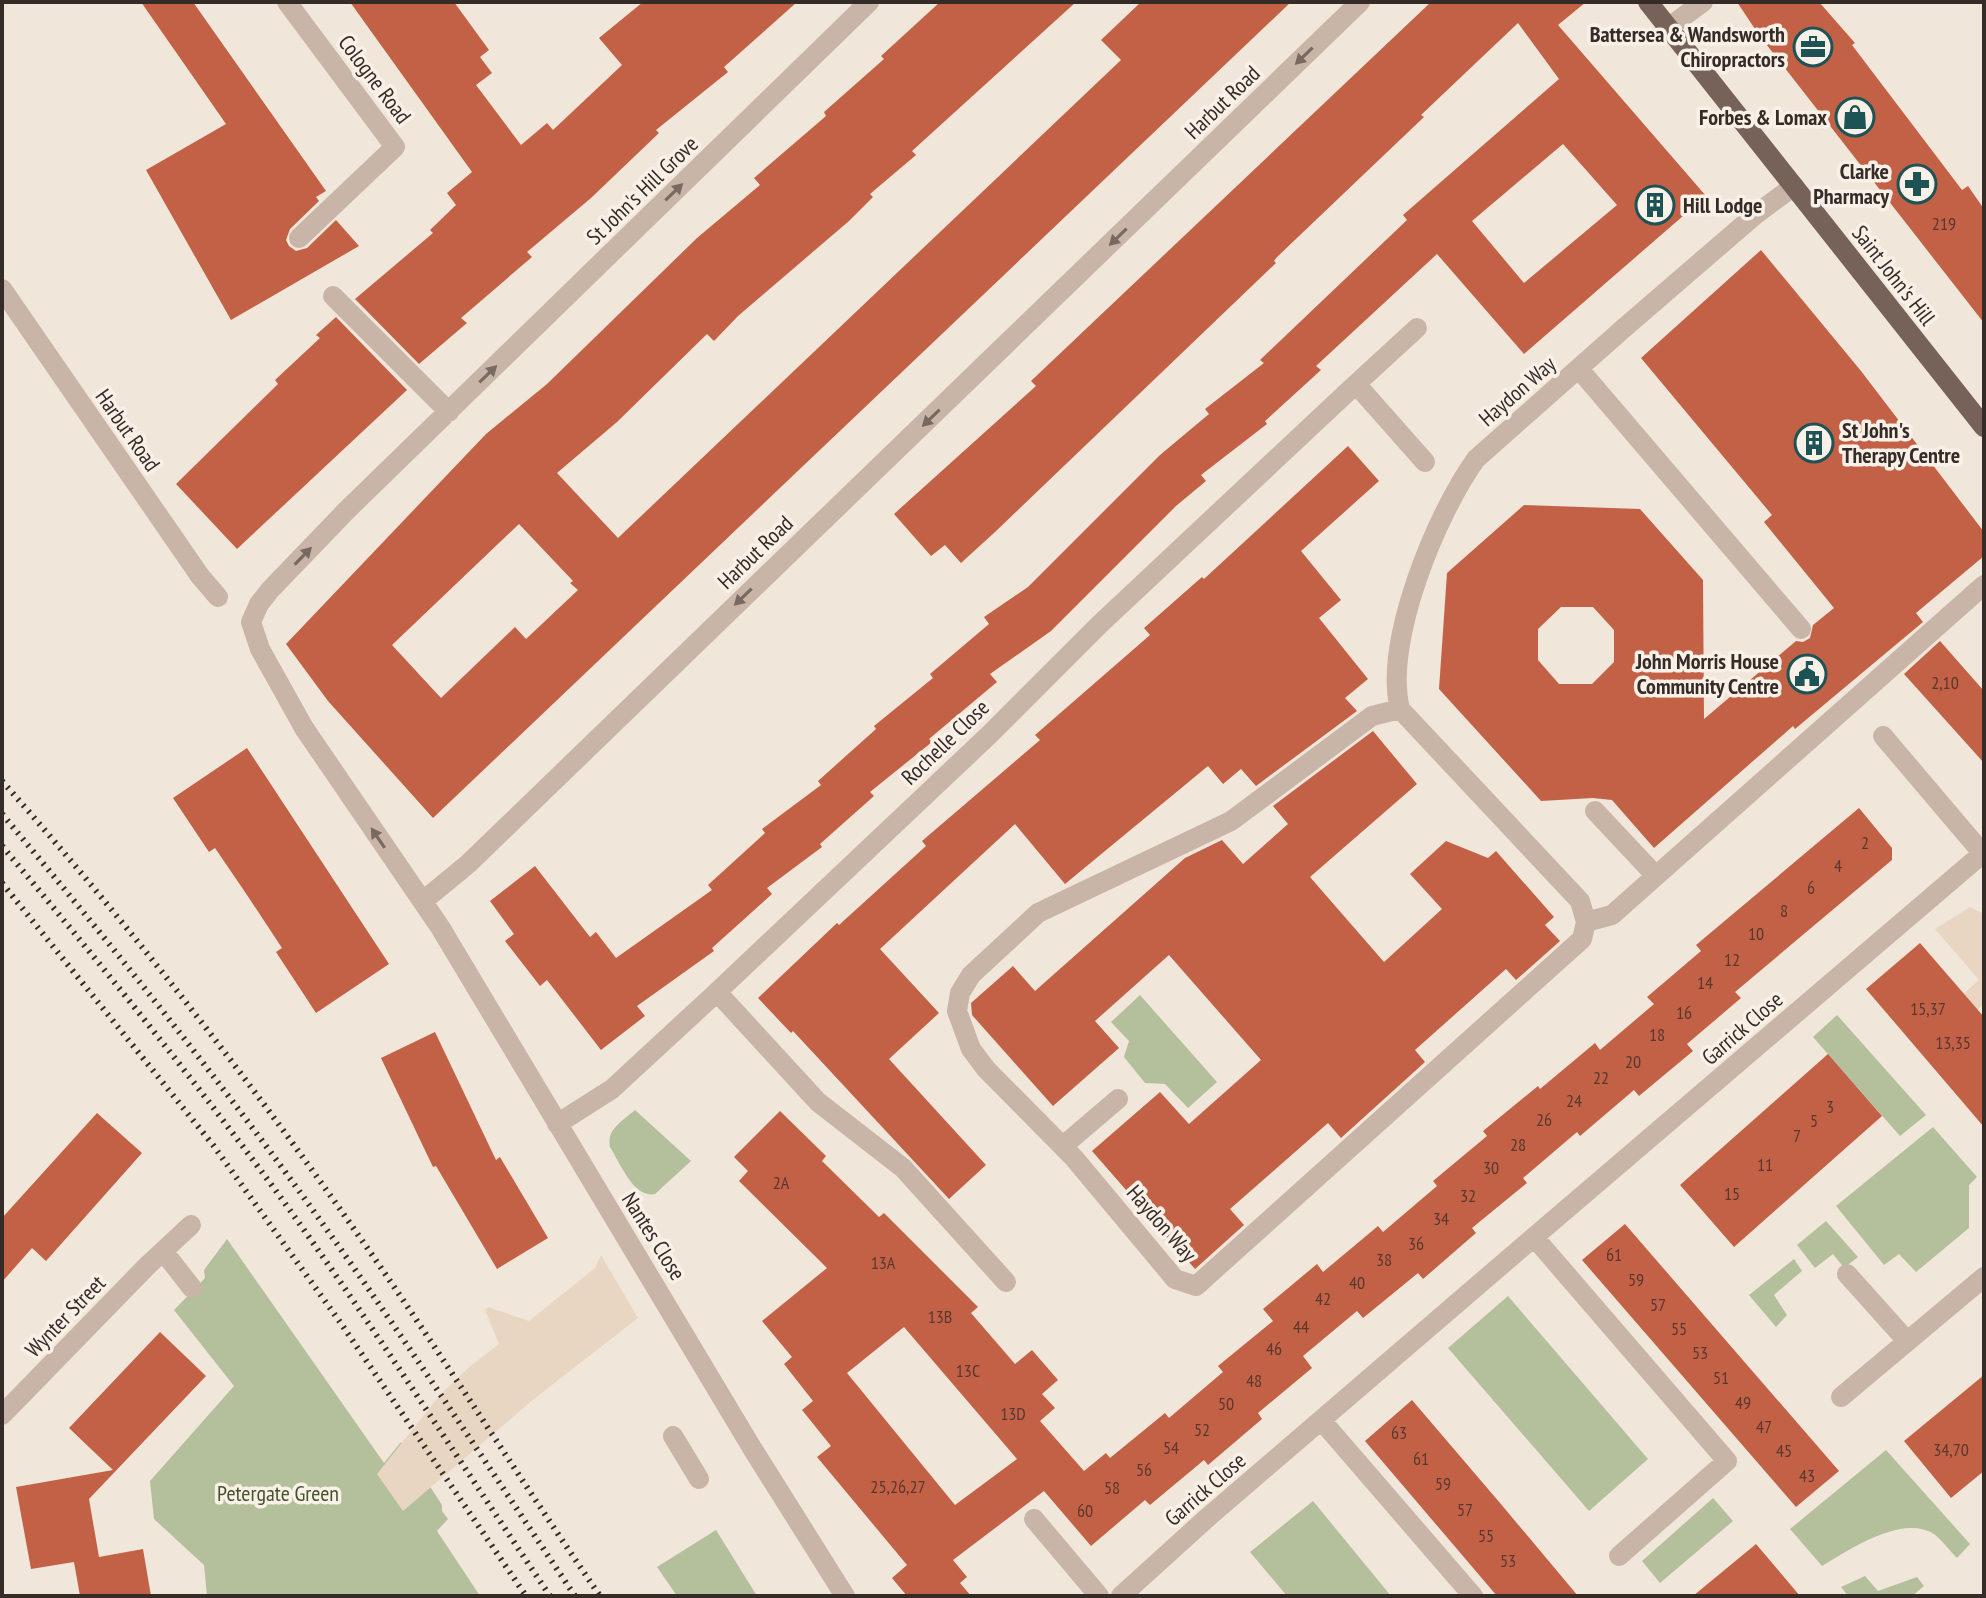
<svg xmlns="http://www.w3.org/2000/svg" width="1986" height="1598" font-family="'PT Sans Narrow',sans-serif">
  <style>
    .green { fill: #b4c09b }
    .plaza { fill: #e9d6c2 }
    .building { fill: #c36146; fill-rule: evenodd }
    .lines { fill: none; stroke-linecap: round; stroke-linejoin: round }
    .minor { stroke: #c9b5a7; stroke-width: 20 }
    .major { stroke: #776259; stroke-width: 20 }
    .rail { stroke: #352b27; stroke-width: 6; stroke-dasharray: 2 6; stroke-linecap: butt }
    .oneway { fill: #786961 }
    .labels { text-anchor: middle; stroke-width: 7; stroke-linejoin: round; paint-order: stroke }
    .number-label { font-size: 18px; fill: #58382f }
    .poi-label { font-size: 22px; font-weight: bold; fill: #352b27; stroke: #f9f0e7; text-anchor: end }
    .street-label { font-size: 22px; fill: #352b27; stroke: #f9f0e7 }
    .park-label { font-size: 22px; fill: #45532c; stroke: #f9f0e7 }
  </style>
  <rect width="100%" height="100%" fill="#f1e6da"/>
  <path class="green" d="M 1140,995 L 1217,1082 L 1188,1108 L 1165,1084 L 1145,1083 L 1124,1057 L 1129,1041 L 1111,1022 Z
    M 1837,1015 L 1926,1115 L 1900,1136 L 1813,1037 Z
    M 635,1110 L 691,1161 L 655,1194 C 634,1199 620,1163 610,1147 C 606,1129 623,1121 635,1110 Z
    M 1933,1127 L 1977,1177 L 1969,1185 L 1969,1228 L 1916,1272 L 1899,1254 L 1884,1265 L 1836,1206 Z
    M 1826,1221 L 1858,1257 L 1844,1268 L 1833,1254 L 1815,1268 L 1797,1245 Z
    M 227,1239 L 384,1463 L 401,1442 L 442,1505 L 442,1511 L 448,1519 L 437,1531 L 480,1596 L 207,1596 L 204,1565 L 154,1519 L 150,1481 L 234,1386 L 174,1310 L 205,1278 L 204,1270 Z
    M 1794,1259 L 1802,1271 L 1774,1295 L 1787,1315 L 1776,1327 L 1749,1295 Z
    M 1508,1296 L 1648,1459 L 1589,1511 L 1448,1348 Z
    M 1886,1450 L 1970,1544 L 1957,1558 C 1950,1551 1942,1540 1934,1534 C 1902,1514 1849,1550 1822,1566 L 1790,1529 Z
    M 1713,1498 L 1733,1521 L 1660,1583 L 1642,1561 Z
    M 1313,1501 L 1391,1596 L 1287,1596 L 1250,1552 Z
    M 716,1530 L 757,1596 L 677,1596 L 657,1567 Z
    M 1865,1576 L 1878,1591 L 1917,1577 L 1924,1586 L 1912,1596 L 1848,1596 L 1841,1587 Z"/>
  <path class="plaza" d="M 1970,907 L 1984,914 L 1984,1004 L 1977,1010 L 1963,994 L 1979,980 L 1935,929 Z
    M 601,1255 L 638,1318 L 534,1399 L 403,1511 L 377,1474 L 440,1395 L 468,1368 L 499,1344 L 485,1310 L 488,1307 L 529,1321 L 595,1268 Z"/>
  <path class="building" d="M 141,2 L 193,2 L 326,191 L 316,197 L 319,201 L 290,229 L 286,240 L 289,246 L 296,251 L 307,248 L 336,220 L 359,246 L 231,320 L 146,170 L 226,124 Z
    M 350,2 L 454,2 L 489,50 L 480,57 L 492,73 L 476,85 L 521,145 L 547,123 L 553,130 L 622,65 L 599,38 L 643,2 L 797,2 L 724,67 L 728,72 L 656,130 L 659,133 L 591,198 L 527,252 L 532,257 L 461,318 L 467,323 L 419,364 L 355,299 L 433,233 L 430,230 L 456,205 L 447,193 L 472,172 Z
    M 940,2 L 1076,2 L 912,151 L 916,155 L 870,194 L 873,197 L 849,221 L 738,316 L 714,341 L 707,334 L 617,422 L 557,473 L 618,538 L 1121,60 L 1101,40 L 1141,2 L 1291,2 L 433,818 L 328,701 L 286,644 L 486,434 L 547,384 L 697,238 L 760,185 L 754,178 L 826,116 L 824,112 L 884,59 L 881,56 ZM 519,524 L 573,581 L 570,583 L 578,590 L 526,639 L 515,627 L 441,698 L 392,645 Z
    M 1431,2 L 1586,2 L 1558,25 L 1706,196 L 1524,354 L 1437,254 L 1316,366 L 1321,370 L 1265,421 L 1267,424 L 1201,475 L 1206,481 L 1176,506 L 1051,631 L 990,674 L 997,682 L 929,739 L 932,742 L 870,792 L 874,796 L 820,844 L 822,847 L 767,888 L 772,894 L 712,948 L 714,951 L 637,1006 L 645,1016 L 601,1050 L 547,980 L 540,986 L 505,941 L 514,934 L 490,901 L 535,866 L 590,937 L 596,932 L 616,958 L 712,890 L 708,885 L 765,833 L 762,829 L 821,785 L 818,781 L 876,729 L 874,726 L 933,678 L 930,674 L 989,624 L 984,617 L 1028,587 L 1160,455 L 1209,414 L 1205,409 L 1264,363 L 1260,360 L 1407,220 L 1403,215 L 1559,79 L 1518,23 L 1421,115 L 1424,117 L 1277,257 L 1274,261 L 1276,263 L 995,532 L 961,563 L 945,545 L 931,556 L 894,514 L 1036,386 L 1031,381 ZM 1563,144 L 1617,205 L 1524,283 L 1472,221 Z
    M 1737,2 L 1819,2 L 1855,43 L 1852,45 L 1962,190 L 1968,186 L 1984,209 L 1984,323 L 1759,35 Z
    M 1761,250 L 1861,371 L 1984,532 L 1984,556 L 1916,613 L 1923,622 L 1795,729 L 1793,726 L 1654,848 L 1612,800 L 1593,798 L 1541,801 L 1439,689 L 1447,573 L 1524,505 L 1640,509 L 1703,580 L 1704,719 L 1796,641 L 1803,642 L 1810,638 L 1813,625 L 1834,608 L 1764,522 L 1772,515 L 1641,358 ZM 1561,607 L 1593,607 L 1614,630 L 1614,662 L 1592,684 L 1559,684 L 1538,660 L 1538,629 Z
    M 336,317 L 407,390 L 237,549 L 176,484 L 278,384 L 275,380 L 320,338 L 316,335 Z
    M 1348,446 L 1379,481 L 1301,551 L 1341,600 L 1319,618 L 1368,679 L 1345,698 L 1357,711 L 1256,786 L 1241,769 L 1223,784 L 1208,766 L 1065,884 L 1015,824 L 880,949 L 939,1013 L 889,1059 L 986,1165 L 949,1199 L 793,1031 L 791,1033 L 758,998 L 837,923 L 839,925 L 926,846 L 922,841 L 1040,740 L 1035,735 L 1150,635 L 1144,628 L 1202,577 L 1204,579 Z
    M 1940,641 L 1984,691 L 1984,763 L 1904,674 Z
    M 1373,731 L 1417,784 L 1310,877 L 1384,962 L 1442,909 L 1410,874 L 1446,841 L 1488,858 L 1496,851 L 1554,917 L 1545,925 L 1560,941 L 1516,980 L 1506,969 L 1415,1050 L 1425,1062 L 1341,1138 L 1328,1123 L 1230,1209 L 1244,1225 L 1195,1269 L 1092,1151 L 1160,1092 L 1189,1124 L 1261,1060 L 1169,955 L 1095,1021 L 1119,1048 L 1053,1106 L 972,1015 L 971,1003 L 1013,966 L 1035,991 L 1185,858 L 1222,840 L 1243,864 L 1288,824 L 1273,806 Z
    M 247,748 L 389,964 L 316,1013 L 276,952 L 282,948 L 247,895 L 215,848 L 209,852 L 173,798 Z
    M 1859,808 L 1892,848 L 1892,860 L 1735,992 L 1741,998 L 1687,1044 L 1693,1051 L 1639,1096 L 1634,1090 L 1580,1136 L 1577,1132 L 1523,1178 L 1527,1183 L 1472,1228 L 1476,1233 L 1423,1279 L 1418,1273 L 1363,1318 L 1357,1311 L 1303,1356 L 1312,1368 L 1258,1413 L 1262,1419 L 1208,1465 L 1204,1460 L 1150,1505 L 1145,1500 L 1091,1546 L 1044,1491 L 953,1560 L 967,1577 L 960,1583 L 971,1596 L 907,1596 L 892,1578 L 907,1565 L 817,1457 L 831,1446 L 802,1410 L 813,1401 L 784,1364 L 792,1357 L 762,1321 L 827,1268 L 739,1181 L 748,1171 L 734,1157 L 780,1111 L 826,1156 L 822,1161 L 879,1217 L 884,1213 L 978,1307 L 971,1313 L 1015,1364 L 1032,1350 L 1058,1380 L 1042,1394 L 1055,1408 L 1040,1421 L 1084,1471 L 1106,1453 L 1110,1458 L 1165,1413 L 1169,1418 L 1223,1372 L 1218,1366 L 1273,1321 L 1263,1309 L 1317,1264 L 1323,1272 L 1378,1226 L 1383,1232 L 1437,1186 L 1433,1181 L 1487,1136 L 1483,1131 L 1538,1086 L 1540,1089 L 1595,1043 L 1600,1050 L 1654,1004 L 1647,997 L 1701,951 L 1696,945 ZM 904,1327 L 1017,1459 L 955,1505 L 847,1373 Z
    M 1920,943 L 1984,1017 L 1984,1127 L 1866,989 Z
    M 435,1032 L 496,1160 L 500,1157 L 548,1238 L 497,1269 L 436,1166 L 433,1167 L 381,1058 Z
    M 1828,1054 L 1882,1116 L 1734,1247 L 1680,1185 Z
    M 97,1113 L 142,1153 L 46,1261 L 32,1248 L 2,1282 L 2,1218 Z
    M 1625,1224 L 1839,1471 L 1796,1507 L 1582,1260 Z
    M 160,1332 L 206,1376 L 89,1499 L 99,1557 L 143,1549 L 151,1596 L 80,1596 L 74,1562 L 31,1569 L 16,1487 L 113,1470 L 69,1428 Z
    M 1984,1375 L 1984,1471 L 1951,1498 L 1904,1441 Z
    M 1412,1400 L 1500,1503 L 1578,1596 L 1497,1596 L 1365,1441 Z
    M 1756,1544 L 1800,1596 L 1693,1596 Z"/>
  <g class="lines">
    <path class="minor" d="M 287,2 L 395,147 L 299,238
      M 1668,28 L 1703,2
      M 2,289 L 200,576 L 218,597
      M 333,296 L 449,412
      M 1579,369 L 1801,629
      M 1356,384 L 1417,328
      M 1400,709 L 1580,901 L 1586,922 L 1582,939 L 1196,1286 L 1175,1279 L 1074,1158 L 986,1069 L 971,1049 L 957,1011 L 960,993 L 971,975 L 1038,913 L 1231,821 L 1372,716 Z
      M 1400,709 C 1383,642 1437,513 1476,459 L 1624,328 L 1755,215 L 1794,186
      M 1883,736 L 1984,855
      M 1595,811 L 1656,876
      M 423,901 L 468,864 L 1360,2
      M 1586,922 L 1612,915 L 1984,585
      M 717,992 L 818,1102 L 903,1168 L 1006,1282
      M 557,1124 L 612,1089 L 717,992 L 989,735 L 1100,624 L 1356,384 L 1425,462
      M 1063,1146 L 1118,1099
      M 1534,1237 L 1982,854
      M 163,1251 L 192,1288
      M 1847,1274 L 1907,1341
      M 1841,1397 L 1984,1277
      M 2,1415 L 147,1266 L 191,1225
      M 1322,1421 L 1473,1596
      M 673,1436 L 699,1479
      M 1034,1519 L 1099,1596
      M 845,1596 L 752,1448 L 440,927 L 304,728 L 260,649 L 251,622 L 259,604 L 270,590 L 346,511 L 869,2
      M 1121,1596 L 1207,1518 L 1534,1237 L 1727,1461 L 1619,1556"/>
    <path class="major" d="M 1648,2 L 1984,427"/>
    <path class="rail" d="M 2,781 C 130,926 250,1080 361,1239 C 443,1356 519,1478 600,1596
      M 2,814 C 106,938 207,1064 302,1195 C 397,1326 485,1462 575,1596
      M 2,846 C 96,958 189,1073 276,1191 C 372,1323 459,1461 550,1596
      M 2,883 L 213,1145 L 340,1322 L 526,1596"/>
  </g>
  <defs><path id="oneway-solid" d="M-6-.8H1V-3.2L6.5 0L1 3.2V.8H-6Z" transform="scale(2)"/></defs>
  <g class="oneway">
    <use href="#oneway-solid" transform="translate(1304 56) rotate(136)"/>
    <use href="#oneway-solid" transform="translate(674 192) rotate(-44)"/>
    <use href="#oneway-solid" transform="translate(1118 237) rotate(136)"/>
    <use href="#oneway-solid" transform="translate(488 374) rotate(-44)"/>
    <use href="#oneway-solid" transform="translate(931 418) rotate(136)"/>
    <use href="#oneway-solid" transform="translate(303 556) rotate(-46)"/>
    <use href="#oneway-solid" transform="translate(743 597) rotate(136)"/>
    <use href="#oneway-solid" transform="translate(378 838) rotate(-124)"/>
  </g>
  <defs>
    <symbol id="office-ring" viewBox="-11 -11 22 22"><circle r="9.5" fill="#f9f0e7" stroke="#1e5356" stroke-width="1.5"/><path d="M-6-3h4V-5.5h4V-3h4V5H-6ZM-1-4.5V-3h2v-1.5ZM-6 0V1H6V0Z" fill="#1e5356"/></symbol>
    <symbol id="shop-ring" viewBox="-11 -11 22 22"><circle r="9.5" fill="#f9f0e7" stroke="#1e5356" stroke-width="1.5"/><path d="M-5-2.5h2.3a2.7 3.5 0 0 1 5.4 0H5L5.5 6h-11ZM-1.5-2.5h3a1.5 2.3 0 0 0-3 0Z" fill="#1e5356"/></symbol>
    <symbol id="pharmacy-ring" viewBox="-11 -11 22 22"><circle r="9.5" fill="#f9f0e7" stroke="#1e5356" stroke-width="1.5"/><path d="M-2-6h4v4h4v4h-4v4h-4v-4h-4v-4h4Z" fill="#1e5356"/></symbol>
    <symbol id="building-ring" viewBox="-11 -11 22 22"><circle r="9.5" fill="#f9f0e7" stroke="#1e5356" stroke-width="1.5"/><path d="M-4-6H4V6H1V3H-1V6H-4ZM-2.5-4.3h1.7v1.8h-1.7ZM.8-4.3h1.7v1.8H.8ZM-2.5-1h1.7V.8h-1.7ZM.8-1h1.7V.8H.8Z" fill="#1e5356"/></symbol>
    <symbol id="civic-ring" viewBox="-11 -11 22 22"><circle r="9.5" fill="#f9f0e7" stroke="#1e5356" stroke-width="1.5"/><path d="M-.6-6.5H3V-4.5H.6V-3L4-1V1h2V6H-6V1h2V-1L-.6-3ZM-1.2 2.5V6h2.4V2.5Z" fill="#1e5356"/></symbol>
  </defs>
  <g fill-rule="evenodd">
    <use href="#office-ring" x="1791" y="25" width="44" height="44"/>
    <use href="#shop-ring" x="1833" y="95" width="44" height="44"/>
    <use href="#pharmacy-ring" x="1895" y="162" width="44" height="44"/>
    <use href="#building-ring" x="1633" y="183" width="44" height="44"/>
    <use href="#building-ring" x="1792" y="421" width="44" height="44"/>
    <use href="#civic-ring" x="1785" y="652" width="44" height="44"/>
  </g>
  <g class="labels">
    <g class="number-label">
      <text x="1944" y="230">219</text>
      <text x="1945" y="689">2,10</text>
      <text x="1865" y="849">2</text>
      <text x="1838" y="872">4</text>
      <text x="1811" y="894">6</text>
      <text x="1784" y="917">8</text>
      <text x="1756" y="940">10</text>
      <text x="1732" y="966">12</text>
      <text x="1705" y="989">14</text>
      <text x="1928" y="1015">15,37</text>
      <text x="1684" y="1019">16</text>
      <text x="1657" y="1041">18</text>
      <text x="1953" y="1049">13,35</text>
      <text x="1633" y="1068">20</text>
      <text x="1601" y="1084">22</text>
      <text x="1574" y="1107">24</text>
      <text x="1830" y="1113">3</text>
      <text x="1544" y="1126">26</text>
      <text x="1814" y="1127">5</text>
      <text x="1797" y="1142">7</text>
      <text x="1518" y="1151">28</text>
      <text x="1765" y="1171">11</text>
      <text x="1491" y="1174">30</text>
      <text x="781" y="1189">2A</text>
      <text x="1732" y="1200">15</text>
      <text x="1468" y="1202">32</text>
      <text x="1441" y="1225">34</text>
      <text x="1416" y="1250">36</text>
      <text x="1614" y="1261">61</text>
      <text x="1384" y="1266">38</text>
      <text x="883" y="1269">13A</text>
      <text x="1636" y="1286">59</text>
      <text x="1357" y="1289">40</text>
      <text x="1323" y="1305">42</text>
      <text x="1658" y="1311">57</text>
      <text x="940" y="1323">13B</text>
      <text x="1301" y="1333">44</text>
      <text x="1679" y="1335">55</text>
      <text x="1274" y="1355">46</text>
      <text x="1700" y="1359">53</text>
      <text x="968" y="1377">13C</text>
      <text x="1721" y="1384">51</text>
      <text x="1254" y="1387">48</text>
      <text x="1743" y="1409">49</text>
      <text x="1226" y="1410">50</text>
      <text x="1013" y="1420">13D</text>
      <text x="1764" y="1433">47</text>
      <text x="1202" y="1436">52</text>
      <text x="1399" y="1439">63</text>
      <text x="1171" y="1454">54</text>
      <text x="1951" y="1456">34,70</text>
      <text x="1784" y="1457">45</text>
      <text x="1421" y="1465">61</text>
      <text x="1144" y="1476">56</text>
      <text x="1807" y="1482">43</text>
      <text x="1443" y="1490">59</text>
      <text x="898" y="1493">25,26,27</text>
      <text x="1112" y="1494">58</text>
      <text x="1465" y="1516">57</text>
      <text x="1085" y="1517">60</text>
      <text x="1486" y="1542">55</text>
      <text x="1508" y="1567">53</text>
    </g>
    <g class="poi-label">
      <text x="1785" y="42">Battersea &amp; Wandsworth<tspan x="1785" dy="25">Chiropractors</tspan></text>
      <text x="1827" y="125">Forbes &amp; Lomax</text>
      <text x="1889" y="179">Clarke<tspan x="1889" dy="25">Pharmacy</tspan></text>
      <text x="1683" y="213" text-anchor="start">Hill Lodge</text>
      <text x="1842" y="438" text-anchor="start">St John's<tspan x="1842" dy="25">Therapy Centre</tspan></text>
      <text x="1779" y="669">John Morris House<tspan x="1779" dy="25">Community Centre</tspan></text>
    </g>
    <g class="street-label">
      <text transform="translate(375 79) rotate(53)" y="8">Cologne Road</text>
      <text transform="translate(1222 102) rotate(-44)" y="8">Harbut Road</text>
      <text transform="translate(642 190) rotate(-44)" y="8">St John's Hill Grove</text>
      <text transform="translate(1894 275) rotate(52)" y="8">Saint John's Hill</text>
      <text transform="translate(1517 391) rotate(-41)" y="8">Haydon Way</text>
      <text transform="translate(128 430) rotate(55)" y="8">Harbut Road</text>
      <text transform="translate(755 552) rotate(-44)" y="8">Harbut Road</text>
      <text transform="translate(945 742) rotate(-44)" y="8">Rochelle Close</text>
      <text transform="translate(1742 1028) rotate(-41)" y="8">Garrick Close</text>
      <text transform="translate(1162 1223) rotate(49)" y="8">Haydon Way</text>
      <text transform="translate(654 1236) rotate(58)" y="8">Nantes Close</text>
      <text transform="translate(65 1316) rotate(-46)" y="8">Wynter Street</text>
      <text transform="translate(1205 1489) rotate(-41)" y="8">Garrick Close</text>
    </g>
    <g class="park-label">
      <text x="278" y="1501">Petergate Green</text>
    </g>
  </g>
  <rect width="1986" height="1598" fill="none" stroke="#352b27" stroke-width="8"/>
</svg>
